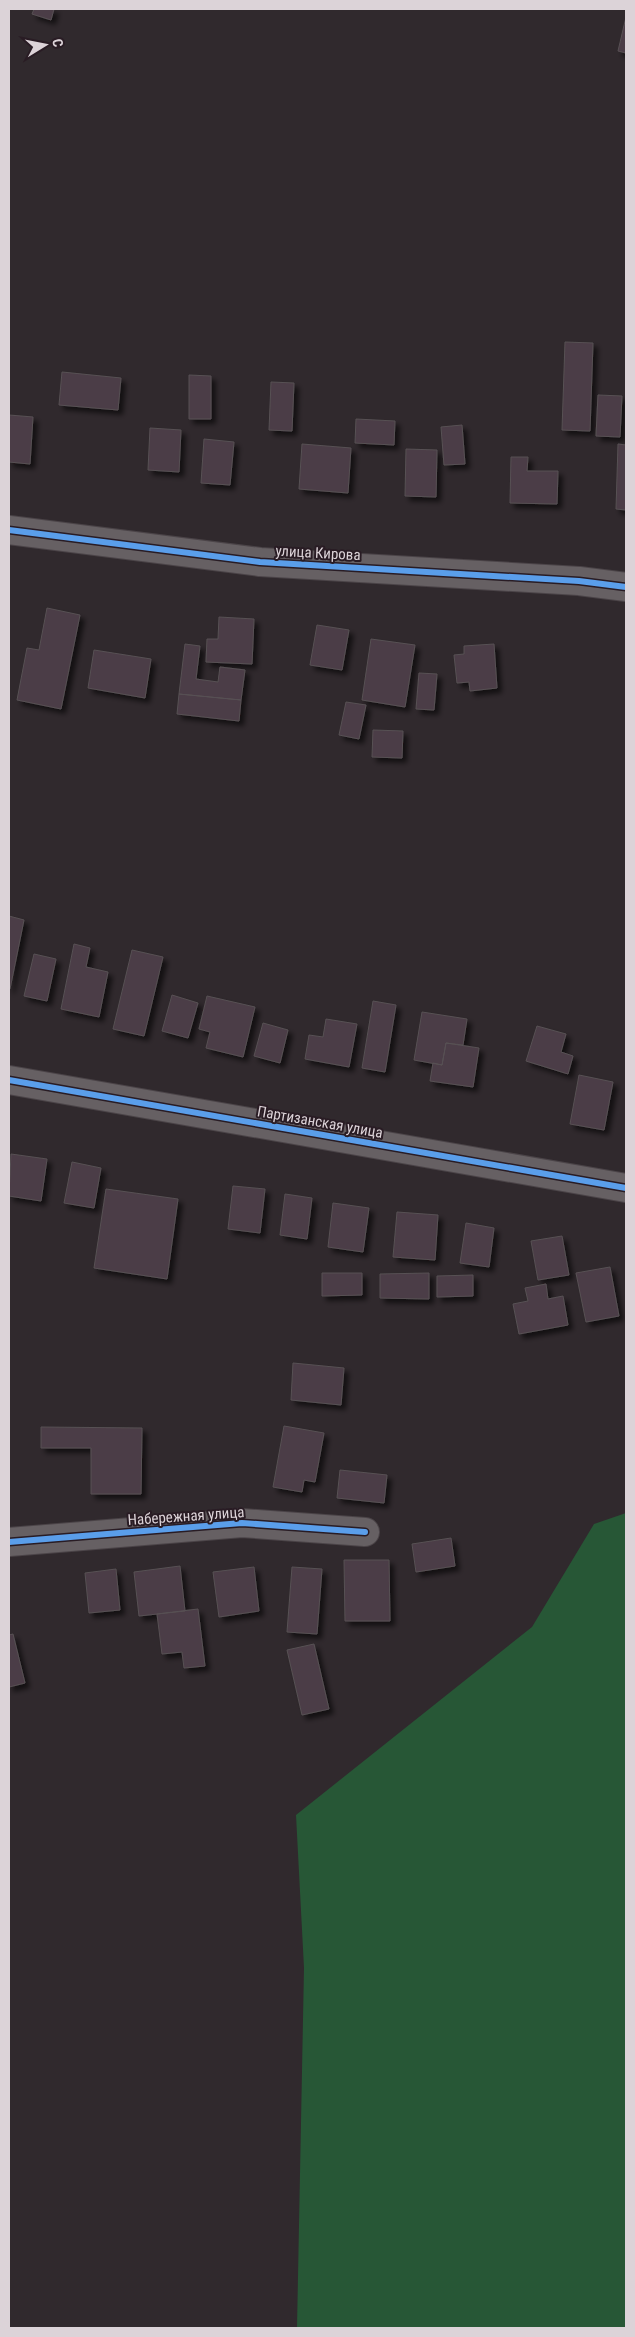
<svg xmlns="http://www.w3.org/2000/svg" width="635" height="2337" font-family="'Roboto Condensed',sans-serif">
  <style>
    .green { fill: #275736 }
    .building { fill: #4c3c46; stroke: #575154; filter: url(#shadow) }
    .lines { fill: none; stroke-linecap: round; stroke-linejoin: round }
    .minor-casing { stroke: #4b4448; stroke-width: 30 }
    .minor { stroke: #666063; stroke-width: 28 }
    .cycleway-casing { stroke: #291c24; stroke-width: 9 }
    .cycleway { stroke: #5a9eea; stroke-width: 6 }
    .labels { text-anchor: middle; stroke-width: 4; stroke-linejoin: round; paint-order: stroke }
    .street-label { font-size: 15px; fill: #dcd3d8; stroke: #291c24 }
  </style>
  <defs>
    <filter id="shadow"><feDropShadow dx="4.5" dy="4.5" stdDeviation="2.5" flood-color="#0009"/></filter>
  </defs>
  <rect width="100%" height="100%" fill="#30292d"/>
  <path class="green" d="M 626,1513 L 626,2328 L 297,2328 L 304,1968 L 296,1815 L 532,1627 L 594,1524 Z"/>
  <path class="building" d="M 34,9 L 54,9 L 51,20 L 32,14 Z
    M 626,17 L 626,53 L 618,51 Z
    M 565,342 L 593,343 L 590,431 L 562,430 Z
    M 62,372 L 121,378 L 118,410 L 59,405 Z
    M 189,375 L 211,376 L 211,419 L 189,419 Z
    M 271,382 L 294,383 L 292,431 L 269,430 Z
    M 598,395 L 622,396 L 620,437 L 596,436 Z
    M 9,415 L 33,417 L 30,464 L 9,462 Z
    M 356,419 L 395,421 L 394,445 L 355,443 Z
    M 462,425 L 465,464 L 444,465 L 441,427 Z
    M 150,428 L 181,430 L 179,472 L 148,470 Z
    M 204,439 L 234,442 L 230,485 L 201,483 Z
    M 302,444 L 351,448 L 348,493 L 299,489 Z
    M 618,444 L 626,445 L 626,510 L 616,509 Z
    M 406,449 L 437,450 L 436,497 L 405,496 Z
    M 511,457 L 528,457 L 527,471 L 558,471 L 557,504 L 510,503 Z
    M 47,608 L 80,615 L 61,709 L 17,700 L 27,648 L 39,650 Z
    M 219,617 L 254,619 L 252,664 L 206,662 L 207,639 L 218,639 Z
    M 317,625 L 349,630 L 342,670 L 310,665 Z
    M 371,639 L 415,645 L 405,707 L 362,700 Z
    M 185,644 L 200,646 L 196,679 L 218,682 L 220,667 L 245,670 L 241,700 L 179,694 Z
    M 494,644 L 497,688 L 470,691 L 469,682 L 457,683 L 454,655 L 464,654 L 464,646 Z
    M 94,650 L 151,659 L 145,698 L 88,688 Z
    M 419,673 L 437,674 L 434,710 L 416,709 Z
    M 179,694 L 241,700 L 239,721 L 177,714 Z
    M 346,702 L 366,705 L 359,739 L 339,735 Z
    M 373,730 L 403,731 L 402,758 L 372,757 Z
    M 9,916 L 24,920 L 10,989 L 9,989 Z
    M 74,944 L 90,948 L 86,967 L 108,972 L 99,1017 L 61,1009 Z
    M 132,950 L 163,957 L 144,1036 L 113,1029 Z
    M 34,954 L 56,959 L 47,1001 L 24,996 Z
    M 172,995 L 198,1003 L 188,1038 L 162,1031 Z
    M 207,996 L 255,1007 L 243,1057 L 206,1048 L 210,1032 L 199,1029 Z
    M 373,1001 L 396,1005 L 385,1072 L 362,1068 Z
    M 422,1012 L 467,1019 L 463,1045 L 446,1043 L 442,1065 L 414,1060 Z
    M 326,1019 L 357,1024 L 349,1067 L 305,1059 L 309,1035 L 323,1037 Z
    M 263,1023 L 288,1030 L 280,1063 L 254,1056 Z
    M 537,1026 L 566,1034 L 561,1052 L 573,1056 L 568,1074 L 526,1061 Z
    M 446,1043 L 479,1048 L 473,1087 L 430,1081 L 433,1063 L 442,1065 Z
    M 579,1075 L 613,1082 L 604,1130 L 570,1124 Z
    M 11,1154 L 47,1159 L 41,1201 L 9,1196 Z
    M 72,1162 L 101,1168 L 94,1208 L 64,1203 Z
    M 233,1186 L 265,1189 L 260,1233 L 228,1229 Z
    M 106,1189 L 178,1199 L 167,1279 L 94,1268 Z
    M 285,1194 L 312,1198 L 307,1239 L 280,1235 Z
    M 333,1203 L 369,1208 L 363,1252 L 328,1247 Z
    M 397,1212 L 438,1215 L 435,1260 L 393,1257 Z
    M 466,1223 L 494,1228 L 489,1267 L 460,1263 Z
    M 562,1236 L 569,1275 L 538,1280 L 531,1241 Z
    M 610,1267 L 619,1316 L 586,1322 L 576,1273 Z
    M 322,1273 L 362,1273 L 362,1295 L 322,1296 Z
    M 429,1273 L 429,1299 L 380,1298 L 380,1274 Z
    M 473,1275 L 473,1296 L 437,1297 L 437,1276 Z
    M 546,1284 L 548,1299 L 563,1296 L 568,1325 L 519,1334 L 513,1304 L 528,1301 L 525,1288 Z
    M 293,1363 L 344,1368 L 341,1405 L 291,1400 Z
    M 284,1426 L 324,1433 L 315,1482 L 304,1480 L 302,1492 L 273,1487 Z
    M 41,1427 L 142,1428 L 141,1494 L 91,1494 L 91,1448 L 41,1448 Z
    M 340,1470 L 387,1475 L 384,1503 L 337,1498 Z
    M 451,1538 L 455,1566 L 416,1572 L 412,1544 Z
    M 344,1560 L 389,1560 L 390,1621 L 345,1621 Z
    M 180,1566 L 185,1611 L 139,1616 L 134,1572 Z
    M 254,1567 L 259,1611 L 219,1617 L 213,1572 Z
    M 292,1567 L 322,1569 L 317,1634 L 287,1632 Z
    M 116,1569 L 120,1610 L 89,1613 L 85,1573 Z
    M 198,1609 L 205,1666 L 184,1668 L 182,1652 L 162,1654 L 157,1614 Z
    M 13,1634 L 25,1683 L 9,1687 L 9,1635 Z
    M 314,1644 L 329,1709 L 302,1715 L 287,1650 Z"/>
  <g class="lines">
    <defs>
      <path id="minor" d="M 9,530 L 260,562 L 579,581 L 626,587
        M 9,1080 L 626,1188
        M 9,1542 L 242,1523 L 365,1532"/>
    </defs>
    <use href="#minor" class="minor-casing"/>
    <use href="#minor" class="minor"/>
    <defs>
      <path id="cycleway" d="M 9,530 L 260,562 L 579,581 L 626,587
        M 9,1080 L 626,1188
        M 9,1542 L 242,1523 L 365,1532"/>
    </defs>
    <use href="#cycleway" class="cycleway-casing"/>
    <use href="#cycleway" class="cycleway"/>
  </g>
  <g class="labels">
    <g class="street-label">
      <text transform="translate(318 553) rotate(3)" y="5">улица Кирова</text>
      <text transform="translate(320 1122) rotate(10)" y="5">Партизанская улица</text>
      <text transform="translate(186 1516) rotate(-4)" y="5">Набережная улица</text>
    </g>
  </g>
  <rect width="635" height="2337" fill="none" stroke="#dcd3d8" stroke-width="20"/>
  <g transform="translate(45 45) rotate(80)" stroke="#291c24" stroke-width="4" paint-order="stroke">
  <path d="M0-4L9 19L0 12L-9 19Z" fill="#dcd3d8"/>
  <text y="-8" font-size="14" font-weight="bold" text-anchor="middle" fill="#dcd3d8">С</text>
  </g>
</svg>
